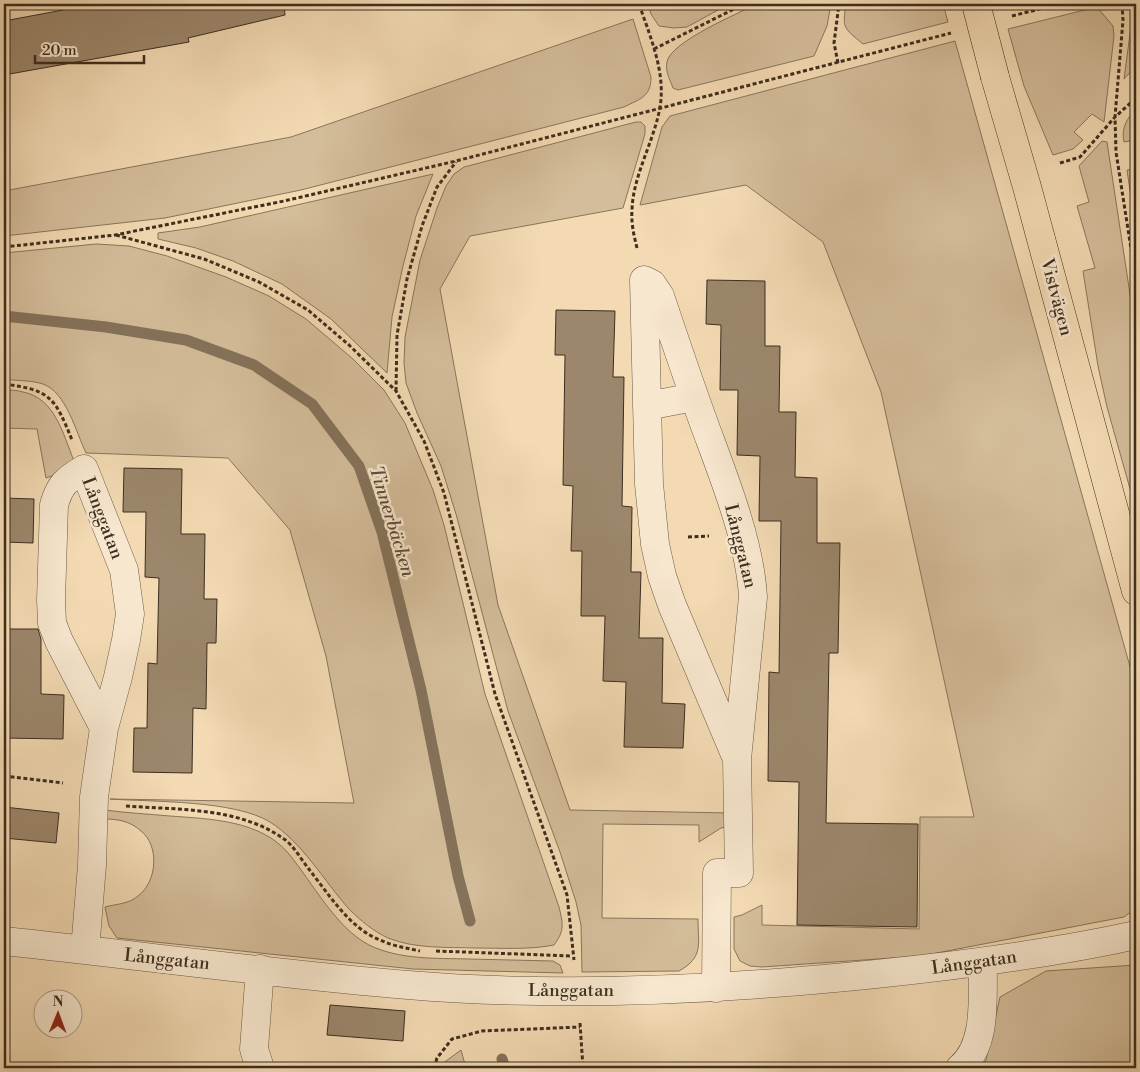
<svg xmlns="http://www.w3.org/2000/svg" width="1140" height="1072" font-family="'Libre Bodoni',serif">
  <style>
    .green { fill: #d4bd9a; stroke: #88765c }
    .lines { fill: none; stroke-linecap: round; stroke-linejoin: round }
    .stream { stroke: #85725a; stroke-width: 11 }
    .building { fill: #9c876c; stroke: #3d2e1f }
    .minor-casing { stroke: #6a5944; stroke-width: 29 }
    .major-casing { stroke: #3d2e1f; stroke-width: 29 }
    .path { stroke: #3d2e1f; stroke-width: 3; stroke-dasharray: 4 2.5; stroke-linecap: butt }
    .minor { stroke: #f7e7ce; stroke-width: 28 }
    .major { stroke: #f3dab3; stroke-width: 28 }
    .major-bridge-casing { stroke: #3d2e1f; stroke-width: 29; stroke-linecap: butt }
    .major-bridge { stroke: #f3dab3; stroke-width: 28 }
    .labels { text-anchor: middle; stroke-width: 5; stroke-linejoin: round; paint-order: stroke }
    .street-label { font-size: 18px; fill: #3d2e1f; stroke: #f7e7ce }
    .water-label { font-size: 19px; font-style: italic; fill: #5b4a38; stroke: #f7e7ce }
  </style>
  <rect width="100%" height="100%" fill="#f3dab3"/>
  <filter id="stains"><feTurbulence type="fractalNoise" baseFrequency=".004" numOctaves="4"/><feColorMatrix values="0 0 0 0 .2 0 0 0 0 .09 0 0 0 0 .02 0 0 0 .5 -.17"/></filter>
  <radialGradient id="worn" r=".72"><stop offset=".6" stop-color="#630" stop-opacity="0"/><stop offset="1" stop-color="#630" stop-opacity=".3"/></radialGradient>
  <path class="green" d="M 648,4 L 729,4 L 687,27 L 674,28 L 659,26 L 651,14 Z
    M 757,4 L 831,4 L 827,26 L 814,56 L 678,90 L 673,88 C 670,80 665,71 667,62 C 670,42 739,13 757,4 Z
    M 846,4 L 943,4 L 948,22 L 863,44 C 844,28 842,29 846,4 Z
    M 1134,4 L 1136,4 L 1136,66 L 1124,79 Z
    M 1097,7 L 1113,26 L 1114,36 L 1104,122 L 1092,114 L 1074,132 L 1083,140 L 1073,149 L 1053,155 L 1024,86 L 1008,29 Z
    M 633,19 L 651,77 C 651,97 640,99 624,107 L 301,190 L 165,218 L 4,236 L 4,191 L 291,137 Z
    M 955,41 L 1136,688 L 1136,908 L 1124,917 L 921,956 L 762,967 L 750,966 L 740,961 L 734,949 L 734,917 L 742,915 L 762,905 L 762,925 L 919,929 L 920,817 L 974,817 L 881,392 L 823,242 L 746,185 L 640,205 L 662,127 L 670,116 Z
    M 1136,109 L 1136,148 L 1135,140 L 1124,142 C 1121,128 1127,118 1136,109 Z
    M 636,122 L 641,122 L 645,126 L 645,134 L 623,208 L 470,236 L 440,289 L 498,605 L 570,810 L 731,813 L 731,826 L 721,828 L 699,842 L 699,825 L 603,824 L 602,918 L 698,919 C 698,944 704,957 679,971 L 582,972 L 581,925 L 576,902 L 560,852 L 508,711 L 456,514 L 441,466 L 417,413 L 406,383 L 404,363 L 405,337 L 420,260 L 437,208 L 446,186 L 454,174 L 464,167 Z
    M 1102,141 L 1107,142 L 1136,334 L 1136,510 L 1107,407 L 1098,366 L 1083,271 L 1095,268 L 1077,206 L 1089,202 L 1079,166 Z
    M 1136,169 L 1136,232 L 1127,170 Z
    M 433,174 L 416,216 L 403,266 L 392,317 L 387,373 L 331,319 L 282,284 L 233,261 L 196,248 L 158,239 L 158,233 L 200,227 Z
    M 96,244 L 129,246 L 167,256 L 226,277 L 269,296 L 306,319 L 353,359 L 384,390 L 405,423 L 433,490 L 444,525 L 485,694 L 559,907 C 563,924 565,930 554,945 C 528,950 501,948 475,948 C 447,947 415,949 388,938 C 373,931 361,921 349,909 C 324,881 302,842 270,822 C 234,800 153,802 110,799 L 354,803 L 326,656 L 290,530 L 228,458 L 86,453 C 76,432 66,392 43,384 C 31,380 16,381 4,379 L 4,253 Z
    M 4,390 C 10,390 17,390 23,392 C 55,398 63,434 74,461 L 58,474 L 46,478 L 37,429 L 4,428 Z
    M 105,810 C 127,813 148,814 170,816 C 210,819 261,820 289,854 C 312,882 336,928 369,945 C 400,960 436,958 469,959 C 497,960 525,960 553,961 L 560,965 L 563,973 L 413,969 L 117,938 L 109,926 L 105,907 C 116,904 129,904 138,896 C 157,882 160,846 141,831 C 130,821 118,819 104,819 Z
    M 1136,965 L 1136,1068 L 979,1068 L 986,1060 L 1000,997 L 1046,971 Z
    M 461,1050 L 466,1068 L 441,1068 L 442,1064 Z"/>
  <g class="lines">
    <path class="stream" d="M 4,316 L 106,327 L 186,340 L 254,365 L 312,404 L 359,466 L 382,532 L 421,690 L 458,876 L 470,921
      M 502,1059 L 505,1068"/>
  </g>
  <path class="building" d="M 95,4 L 284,4 L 285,15 L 188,38 L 189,42 L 4,75 L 4,21 Z
    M 707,280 L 765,281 L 765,346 L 780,346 L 779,412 L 796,412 L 795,477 L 817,478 L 817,543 L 840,543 L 838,653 L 829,653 L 826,823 L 918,824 L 917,927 L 797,925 L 799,782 L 768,781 L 769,672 L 779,673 L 781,521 L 759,521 L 760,456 L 737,455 L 738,390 L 720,390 L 721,325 L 706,324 Z
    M 556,310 L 615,311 L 613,377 L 624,377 L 622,506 L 632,507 L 631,572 L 641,572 L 639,638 L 663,638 L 662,703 L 685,704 L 683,748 L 624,747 L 626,682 L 603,681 L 605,616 L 581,616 L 582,551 L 571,551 L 573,486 L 563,485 L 565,355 L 555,355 Z
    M 124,468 L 182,469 L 181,534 L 205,534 L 204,599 L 217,599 L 216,643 L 207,643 L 206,709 L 193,708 L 192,773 L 133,772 L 134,728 L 147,728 L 148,663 L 157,664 L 159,578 L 145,577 L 146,512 L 123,512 Z
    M 4,498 L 34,499 L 33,543 L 4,542 Z
    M 4,629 L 38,629 L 41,639 L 41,694 L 64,695 L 63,739 L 4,738 Z
    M 4,807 L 59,813 L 56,843 L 4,838 Z
    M 330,1005 L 405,1011 L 403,1041 L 327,1035 Z"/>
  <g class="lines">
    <defs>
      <path id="minor" d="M 647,406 L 694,397
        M 4,941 C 138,955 273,974 408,985 C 563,998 721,990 876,974 C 963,965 1050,954 1136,935
        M 85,950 L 92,865 L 94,797 L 104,728 L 118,677 L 126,640 L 130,614 L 124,570 L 84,469 C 66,480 60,484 54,505 L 51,600 L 52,623 L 59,641 L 104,728
        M 716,988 L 717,873 L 739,873 L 737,759 L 753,597 C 750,543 725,480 706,429 C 690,385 675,341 660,296 L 652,284 L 644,280 L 649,484 L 655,544 L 662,576 L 672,605 L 737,759
        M 260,1068 L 254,1049 L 260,969
        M 960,1068 C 988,1045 982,996 983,963"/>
      <path id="major" d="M 995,77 L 1027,187 L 1136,591"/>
    </defs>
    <use href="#minor" class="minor-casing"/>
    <use href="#major" class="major-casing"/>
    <path class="path" d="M 1122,4 L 1123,20 L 1115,117 L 1116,152 L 1136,281
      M 1012,16 L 1059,4
      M 654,49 L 744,4
      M 838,63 L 834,43 L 839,4
      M 1060,163 L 1080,157 L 1115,117 L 1136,98
      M 116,235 L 204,259 L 259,282 L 308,310 L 349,345 L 396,391 L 424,441 L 444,493 L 495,694 L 567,895 L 574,960
      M 4,247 L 115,235 L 284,201 L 456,161 L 951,33
      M 637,248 C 634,236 631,223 632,210 C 633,175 654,142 660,107 C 666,73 650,36 639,4
      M 4,384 C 51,390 55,398 72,440
      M 396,391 L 397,335 L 407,279 L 422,226 L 437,187 L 456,162
      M 688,537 L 709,536
      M 4,776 L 63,783
      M 126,806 C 179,810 239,807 284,839 C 293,845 301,859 308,868 C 328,893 349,928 380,940 C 393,946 406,948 420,951
      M 436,951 L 572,956
      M 580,1023 L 583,1068
      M 434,1068 L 437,1058 L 452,1039 L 482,1031 L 580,1027"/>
    <use href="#minor" class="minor"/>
    <use href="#major" class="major"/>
    <defs>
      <path id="major-bridge" d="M 976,4 L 995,77"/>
    </defs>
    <use href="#major-bridge" class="major-bridge-casing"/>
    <use href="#major-bridge" class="major-bridge"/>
  </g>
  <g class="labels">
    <g class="street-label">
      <text transform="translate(1057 297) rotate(75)" y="6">Vistvägen</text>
      <text transform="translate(103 518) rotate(69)" y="6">Långgatan</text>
      <text transform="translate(741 546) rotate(76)" y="6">Långgatan</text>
      <text transform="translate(167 959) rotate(6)" y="6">Långgatan</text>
      <text transform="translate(974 962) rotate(-8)" y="6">Långgatan</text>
      <text x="571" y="996">Långgatan</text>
    </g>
    <g class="water-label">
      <text transform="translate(393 521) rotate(73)" y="7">Tinnerbäcken</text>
    </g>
  </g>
  <rect width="1140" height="1072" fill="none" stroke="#f3dab3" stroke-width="20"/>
  <rect x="5" y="5" width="1130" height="1062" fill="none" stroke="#3d2e1f" stroke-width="2.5"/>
  <rect x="10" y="10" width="1120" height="1052" fill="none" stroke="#3d2e1f"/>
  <g transform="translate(58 1014) rotate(1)"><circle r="24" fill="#f7e7ce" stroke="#ad9d88"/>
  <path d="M0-4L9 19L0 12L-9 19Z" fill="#8f2418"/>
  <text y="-8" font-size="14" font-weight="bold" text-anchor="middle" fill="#3d2e1f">N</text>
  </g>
  <path d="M35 55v8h109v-8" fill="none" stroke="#3d2e1f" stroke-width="2.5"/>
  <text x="42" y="55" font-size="15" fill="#3d2e1f" stroke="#f7e7ce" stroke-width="4" paint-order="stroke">20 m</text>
  <rect width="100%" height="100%" filter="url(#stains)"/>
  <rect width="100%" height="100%" fill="url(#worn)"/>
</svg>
